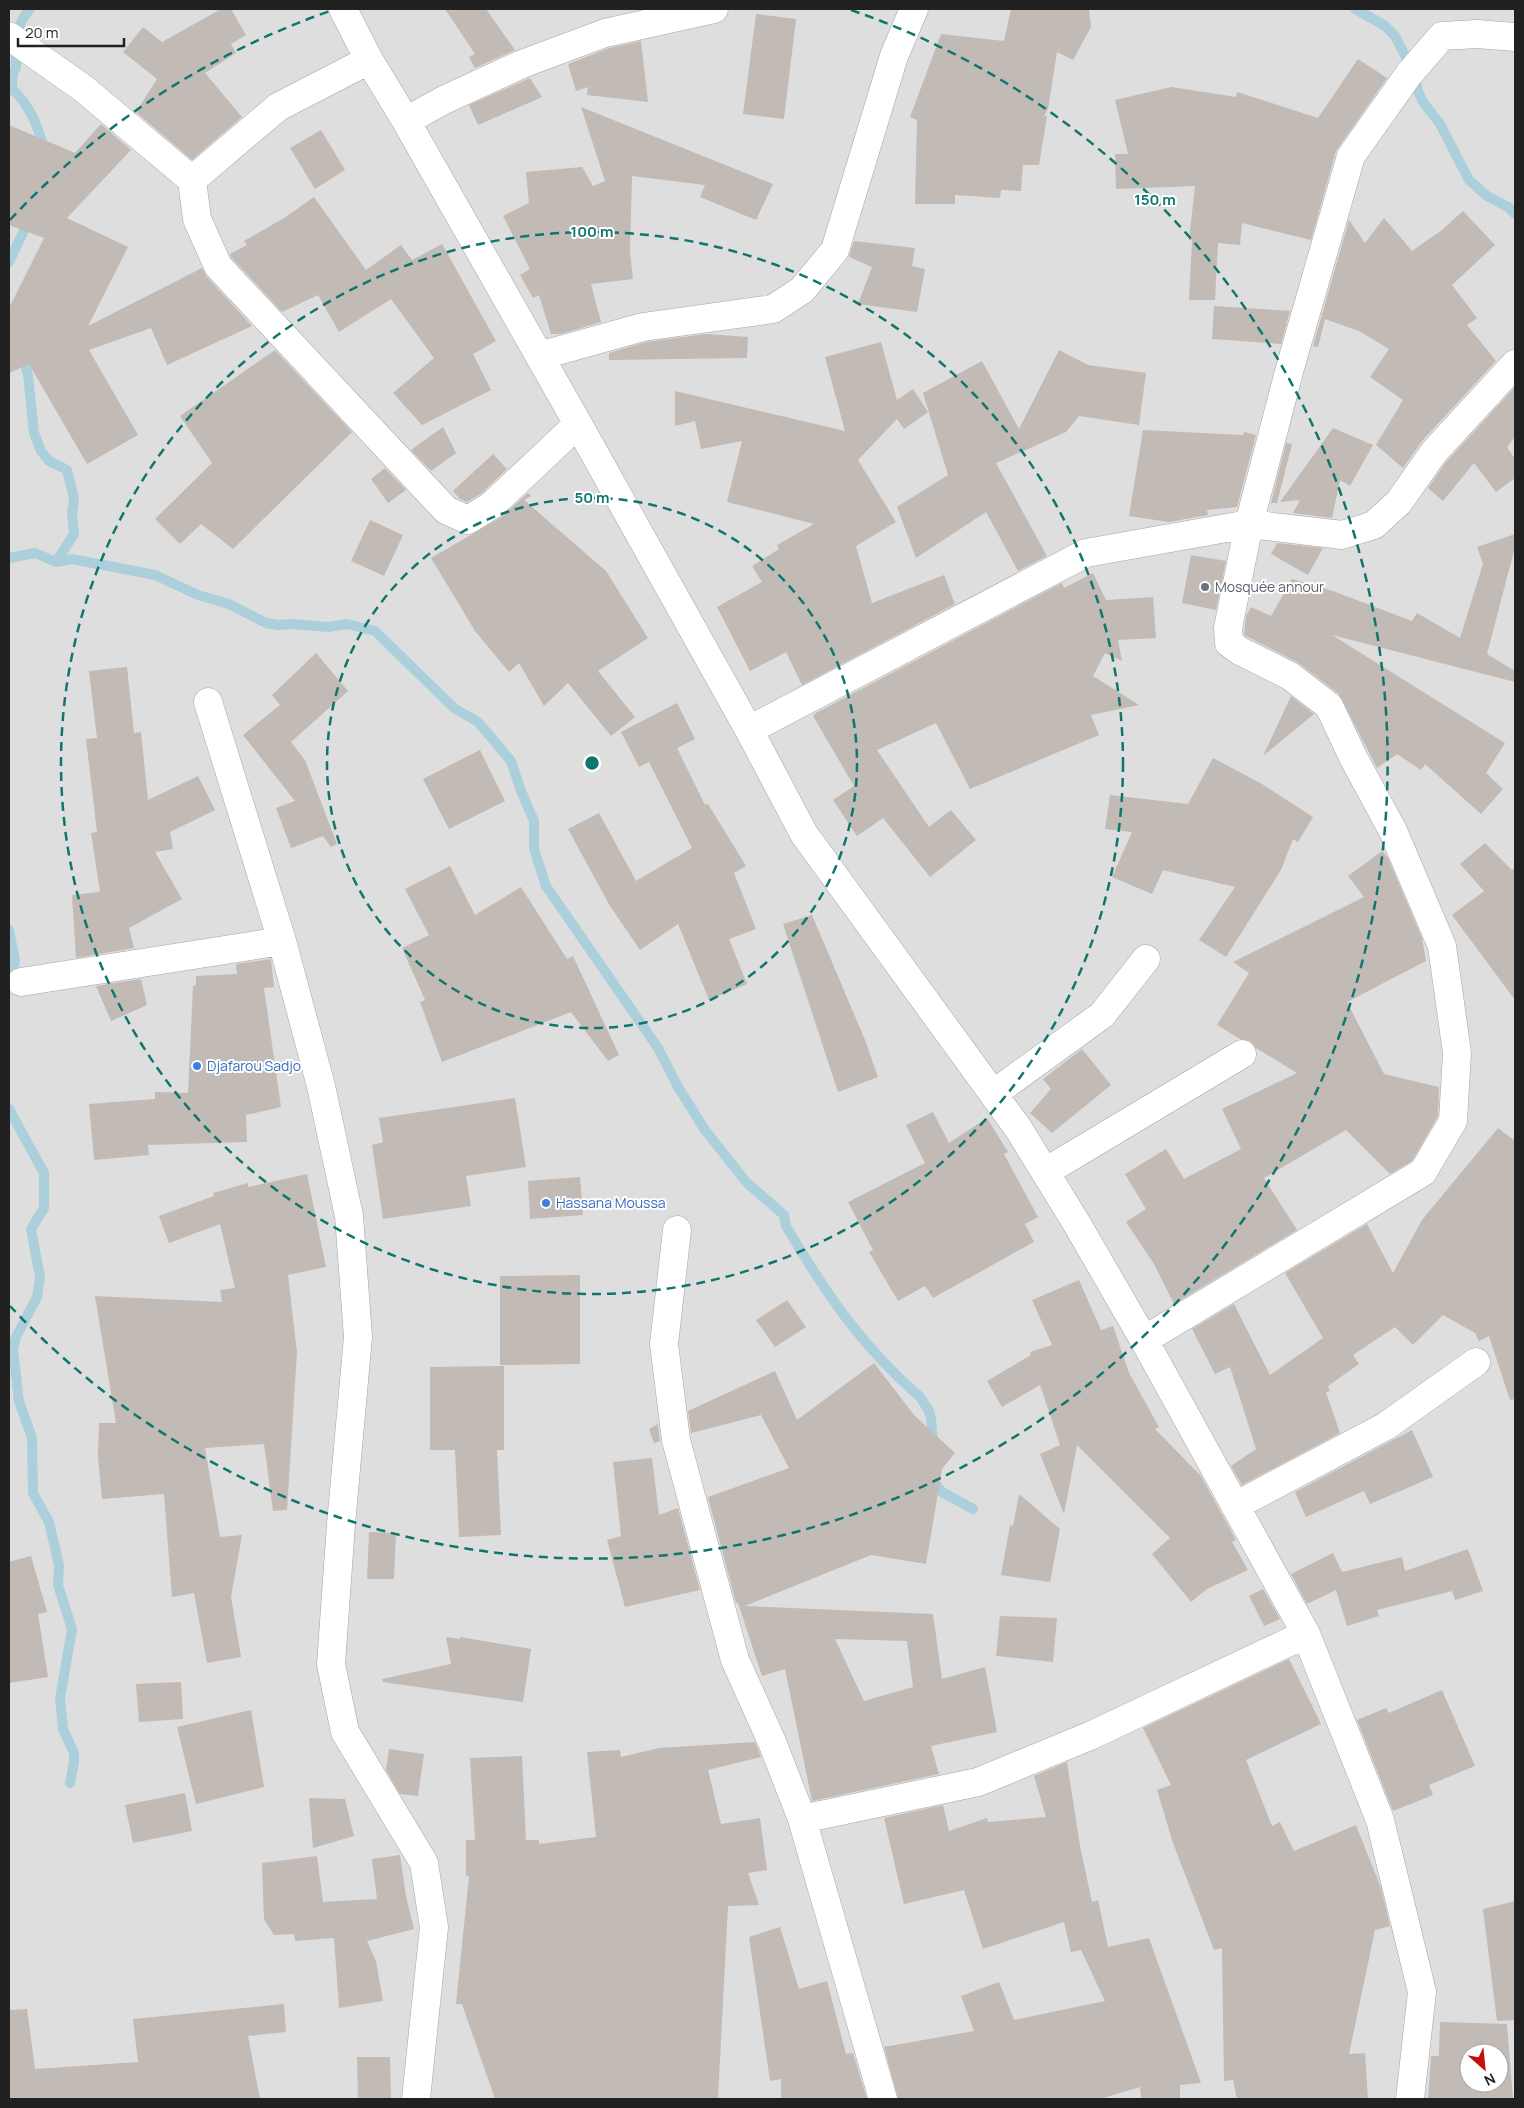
<svg xmlns="http://www.w3.org/2000/svg" width="1524" height="2108" font-family="Manrope,sans-serif">
  <style>
    .residential { fill: #dfdede; fill-rule: evenodd }
    .lines { fill: none; stroke-linecap: round; stroke-linejoin: round }
    .stream { stroke: #acd0db; stroke-width: 10 }
    .building { fill: #c1bab5; fill-rule: evenodd }
    .minor-casing { stroke: #a5a5a5; stroke-width: 29 }
    .minor { stroke: #fff; stroke-width: 28 }
    .ring { fill: none; stroke: #0f766e; stroke-width: 2.5; stroke-dasharray: 9 6 }
    .worship-dot { fill: #6b7280; stroke: #fff; stroke-width: 2 }
    .shop-dot { fill: #3f7fe0; stroke: #fff; stroke-width: 2 }
    .labels { text-anchor: middle; stroke-width: 4; stroke-linejoin: round; paint-order: stroke }
    .worship-label { font-size: 14px; fill: #5b616d; stroke: #fff; text-anchor: start }
    .shop-label { font-size: 14px; fill: #366cbe; stroke: #fff; text-anchor: start }
    .centre { fill: #0f766e; stroke: #fff; stroke-width: 2.5 }
    .ring-label { font-size: 15px; text-anchor: middle; font-weight: bold; fill: #0f766e; stroke: #fff; stroke-width: 4; stroke-linejoin: round; paint-order: stroke }
  </style>
  <rect width="100%" height="100%" fill="#f1eee8"/>
  <path class="residential" d="M 9,9 L 1515,9 L 1515,2099 L 9,2099 ZM 1469,2053 L 1499,2053 L 1499,2083 L 1469,2083 Z"/>
  <g class="lines">
    <path class="stream" d="M 30,9 C 14,26 16,46 16,68 L 13,72 L 12,89 C 31,106 38,127 45,152
      M 1355,9 L 1384,25 L 1395,36 L 1414,73 L 1418,91 L 1423,102 L 1440,124 L 1469,180 L 1487,196 L 1508,207 L 1515,214
      M 9,262 L 29,220
      M 22,353 L 28,375 L 34,433 L 41,451 L 49,461 L 67,470 L 74,498 L 72,514 L 74,534 L 56,562
      M 9,558 L 35,553 L 56,562 L 72,559 L 155,575 L 198,595 L 229,604 L 266,623 L 279,625 L 291,624 L 329,627 L 347,624 L 375,631 L 454,708 L 478,722 L 511,761 L 521,791 L 534,821 L 534,849 L 546,886 L 658,1048 L 678,1087 L 705,1130 L 747,1183 L 784,1215 L 786,1226 C 825,1292 861,1346 920,1397 L 928,1409 L 931,1418 L 933,1444
      M 9,930 L 15,961 L 9,981
      M 9,1109 L 44,1173 L 44,1208 L 31,1229 L 40,1277 L 37,1297 L 16,1337 L 13,1349 L 19,1401 L 32,1438 L 33,1493 L 49,1522 L 59,1565 L 58,1585 L 72,1629 L 60,1699 L 63,1729 L 74,1753 L 74,1762 L 70,1783
      M 932,1480 L 942,1492 L 973,1509"/>
  </g>
  <path class="building" d="M 221,9 L 231,9 L 246,35 L 231,44 L 236,53 L 205,73 L 242,117 L 192,160 L 136,112 L 157,79 L 123,52 L 143,27 L 162,42 Z
    M 445,9 L 486,9 L 515,50 L 475,68 L 469,57 L 475,54 Z
    M 1011,9 L 1089,9 L 1091,27 L 1073,60 L 1057,52 L 1048,109 L 1044,116 L 1047,116 L 1039,165 L 1023,165 L 1021,191 L 1001,190 L 1000,198 L 955,195 L 955,204 L 915,204 L 917,120 L 910,117 L 941,34 L 1004,41 Z
    M 756,14 L 796,19 L 784,119 L 743,114 Z
    M 641,41 L 648,102 L 587,95 L 588,87 L 576,91 L 568,64 L 609,48 Z
    M 1358,59 L 1387,78 L 1336,151 L 1311,240 L 1242,223 L 1240,245 L 1218,243 L 1215,300 L 1189,300 L 1192,240 L 1189,240 L 1195,186 L 1116,189 L 1115,154 L 1128,154 L 1115,100 L 1171,87 L 1236,97 L 1237,92 L 1318,118 Z
    M 530,78 L 542,97 L 478,125 L 469,105 Z
    M 581,107 L 773,184 L 756,220 L 700,197 L 705,185 L 632,176 L 630,252 L 633,279 L 591,284 L 601,322 L 561,334 L 551,334 L 539,295 L 533,298 L 520,275 L 530,269 L 503,216 L 529,203 L 526,172 L 582,167 L 593,186 L 605,181 Z
    M 101,124 L 131,150 L 67,218 L 128,247 L 88,326 L 202,268 L 207,277 L 252,326 L 167,365 L 151,328 L 89,350 L 138,435 L 87,464 L 29,364 L 9,373 L 9,308 L 44,238 L 9,225 L 9,125 L 75,153 Z
    M 321,130 L 345,170 L 315,189 L 290,148 Z
    M 314,197 L 366,270 L 401,245 L 412,260 L 442,244 L 496,341 L 473,354 L 491,390 L 422,425 L 393,393 L 434,358 L 391,299 L 339,332 L 318,295 L 282,312 L 231,257 L 230,254 L 247,245 L 244,241 L 284,218 Z
    M 1463,211 L 1495,245 L 1452,285 L 1477,318 L 1467,325 L 1496,361 L 1422,441 L 1403,468 L 1376,445 L 1403,400 L 1370,377 L 1389,349 L 1359,331 L 1325,319 L 1318,347 L 1313,346 L 1349,220 L 1365,243 L 1384,218 L 1412,251 L 1442,230 Z
    M 854,241 L 915,248 L 912,266 L 925,269 L 917,312 L 858,304 L 872,267 L 849,257 Z
    M 1214,306 L 1290,311 L 1281,344 L 1212,339 Z
    M 706,334 L 748,337 L 747,358 L 609,360 L 609,353 L 646,342 Z
    M 881,342 L 897,400 L 913,389 L 928,412 L 904,429 L 897,419 L 858,460 L 896,522 L 856,546 L 872,603 L 944,575 L 955,604 L 802,685 L 786,652 L 750,671 L 717,607 L 762,582 L 752,566 L 779,549 L 777,545 L 814,524 L 727,502 L 742,441 L 701,449 L 695,421 L 675,426 L 675,391 L 845,431 L 825,357 Z
    M 275,350 L 352,432 L 233,549 L 201,524 L 180,544 L 155,519 L 212,463 L 180,416 Z
    M 1059,350 L 1088,365 L 1146,373 L 1139,425 L 1079,416 L 1066,432 L 996,463 L 1047,556 L 1018,571 L 986,512 L 916,558 L 897,507 L 948,475 L 923,393 L 982,361 L 1019,429 Z
    M 1515,387 L 1515,437 L 1507,447 L 1515,459 L 1515,478 L 1496,492 L 1474,463 L 1443,501 L 1428,488 L 1446,462 Z
    M 443,427 L 456,453 L 431,471 L 411,450 Z
    M 1333,428 L 1373,445 L 1350,486 L 1340,480 L 1332,518 L 1293,513 L 1300,500 L 1280,502 Z
    M 1143,430 L 1243,435 L 1244,432 L 1256,435 L 1237,507 L 1207,510 L 1208,515 L 1169,522 L 1129,516 Z
    M 1286,443 L 1292,444 L 1277,503 L 1271,503 Z
    M 493,454 L 507,469 L 482,493 L 467,502 L 460,499 L 453,491 Z
    M 385,468 L 406,490 L 388,503 L 371,479 Z
    M 528,493 L 531,496 L 524,500 L 606,571 L 648,638 L 598,671 L 635,717 L 611,736 L 568,683 L 544,706 L 519,663 L 509,672 L 475,631 L 431,558 L 500,518 Z
    M 370,520 L 403,535 L 384,576 L 351,561 Z
    M 1515,534 L 1515,547 L 1487,654 L 1515,671 L 1515,682 L 1332,635 L 1505,743 L 1486,773 L 1503,789 L 1481,814 L 1425,764 L 1421,770 L 1397,754 L 1377,768 L 1339,694 L 1297,662 L 1244,635 L 1246,616 L 1251,607 L 1271,616 L 1292,579 L 1333,591 L 1412,621 L 1417,613 L 1460,638 L 1483,564 L 1477,547 Z
    M 1277,543 L 1323,548 L 1308,575 L 1271,554 Z
    M 1191,555 L 1226,561 L 1216,610 L 1182,603 Z
    M 1093,573 L 1106,600 L 1153,597 L 1156,638 L 1118,640 L 1122,661 L 1105,653 L 1093,676 L 1139,705 L 1091,715 L 1099,735 L 970,789 L 936,723 L 877,750 L 929,827 L 951,810 L 976,840 L 930,877 L 883,818 L 857,836 L 833,800 L 854,786 L 813,716 L 816,713 L 1062,583 L 1064,588 Z
    M 316,653 L 348,691 L 291,742 L 305,760 L 337,844 L 331,847 L 323,836 L 291,848 L 276,808 L 295,801 L 243,735 L 280,705 L 272,695 Z
    M 127,667 L 134,733 L 141,732 L 148,800 L 198,776 L 215,810 L 170,832 L 173,849 L 155,852 L 182,899 L 129,928 L 134,948 L 76,958 L 72,895 L 100,892 L 91,833 L 97,832 L 86,739 L 97,738 L 89,671 Z
    M 1291,696 L 1314,714 L 1263,756 Z
    M 677,703 L 695,739 L 677,748 L 705,805 L 708,804 L 746,866 L 734,873 L 756,929 L 729,939 L 747,984 L 709,1000 L 678,924 L 640,950 L 610,906 L 568,829 L 599,813 L 636,881 L 692,848 L 649,762 L 639,767 L 621,732 Z
    M 480,750 L 505,801 L 449,829 L 423,779 Z
    M 1213,758 L 1262,784 L 1313,817 L 1298,842 L 1293,839 L 1281,870 L 1226,957 L 1199,940 L 1235,887 L 1163,870 L 1152,894 L 1112,877 L 1132,832 L 1105,829 L 1110,795 L 1188,804 Z
    M 1485,843 L 1512,870 L 1515,867 L 1515,1000 L 1452,915 L 1484,891 L 1460,864 Z
    M 1382,851 L 1388,858 L 1422,938 L 1426,961 L 1347,1002 L 1384,1074 L 1439,1087 L 1438,1116 L 1412,1161 L 1390,1174 L 1346,1130 L 1264,1178 L 1297,1230 L 1174,1304 L 1154,1264 L 1126,1222 L 1146,1209 L 1125,1174 L 1166,1149 L 1184,1179 L 1241,1149 L 1222,1109 L 1297,1073 L 1256,1048 L 1250,1041 L 1240,1039 L 1217,1025 L 1249,973 L 1233,962 L 1364,897 L 1348,876 Z
    M 450,866 L 475,915 L 521,887 L 567,959 L 573,956 L 619,1055 L 608,1061 L 571,1012 L 442,1062 L 420,1002 L 425,1000 L 402,948 L 429,935 L 405,889 Z
    M 812,915 L 865,1040 L 878,1077 L 838,1092 L 783,924 Z
    M 271,959 L 274,987 L 264,988 L 281,1107 L 246,1115 L 247,1142 L 148,1145 L 149,1155 L 94,1160 L 89,1104 L 155,1099 L 155,1092 L 188,1093 L 193,986 L 196,985 L 196,976 L 237,974 L 236,964 Z
    M 141,979 L 147,1005 L 111,1021 L 96,986 Z
    M 1082,1049 L 1111,1085 L 1052,1133 L 1030,1113 L 1051,1089 L 1043,1079 Z
    M 515,1098 L 526,1167 L 466,1176 L 471,1206 L 383,1219 L 372,1145 L 383,1142 L 379,1118 Z
    M 933,1112 L 949,1143 L 987,1118 L 1008,1152 L 1004,1154 L 1038,1217 L 1025,1224 L 1034,1242 L 933,1298 L 925,1286 L 898,1301 L 869,1252 L 873,1250 L 848,1202 L 925,1163 L 906,1125 Z
    M 1498,1128 L 1515,1141 L 1515,1399 L 1510,1400 L 1489,1336 L 1479,1341 L 1475,1333 L 1443,1315 L 1413,1345 L 1395,1327 L 1353,1355 L 1359,1364 L 1328,1386 L 1330,1391 L 1326,1392 L 1340,1433 L 1242,1485 L 1231,1466 L 1256,1449 L 1230,1367 L 1215,1374 L 1192,1329 L 1234,1304 L 1270,1375 L 1323,1338 L 1285,1273 L 1367,1224 L 1393,1273 L 1422,1220 Z
    M 307,1174 L 326,1267 L 288,1275 L 297,1352 L 287,1510 L 273,1511 L 264,1444 L 205,1448 L 220,1537 L 242,1535 L 231,1597 L 241,1657 L 207,1663 L 194,1593 L 172,1597 L 164,1494 L 102,1499 L 98,1456 L 99,1423 L 116,1423 L 95,1296 L 222,1302 L 220,1290 L 235,1288 L 220,1224 L 169,1243 L 159,1216 L 214,1196 L 213,1193 L 248,1183 L 248,1187 Z
    M 580,1177 L 583,1215 L 530,1219 L 528,1181 Z
    M 580,1275 L 580,1364 L 500,1365 L 500,1276 Z
    M 1079,1280 L 1101,1330 L 1113,1326 L 1129,1373 L 1159,1427 L 1155,1429 L 1201,1476 L 1236,1540 L 1232,1542 L 1248,1570 L 1207,1589 L 1191,1602 L 1152,1554 L 1170,1538 L 1077,1445 L 1064,1514 L 1040,1454 L 1060,1445 L 1040,1385 L 1002,1407 L 987,1381 L 1031,1355 L 1030,1352 L 1052,1345 L 1032,1300 Z
    M 787,1300 L 806,1327 L 775,1347 L 756,1320 Z
    M 874,1363 L 914,1415 L 955,1453 L 942,1469 L 926,1564 L 871,1555 L 745,1606 L 933,1614 L 942,1679 L 985,1667 L 997,1732 L 931,1746 L 939,1774 L 812,1801 L 785,1669 L 762,1676 L 738,1603 L 736,1603 L 708,1497 L 789,1468 L 761,1415 L 691,1433 L 688,1411 L 775,1371 L 797,1420 ZM 835,1639 L 907,1641 L 913,1687 L 864,1701 Z
    M 504,1366 L 504,1450 L 497,1450 L 501,1535 L 459,1537 L 455,1450 L 430,1450 L 430,1367 Z
    M 658,1424 L 660,1441 L 654,1443 L 649,1429 Z
    M 1412,1430 L 1433,1477 L 1370,1504 L 1364,1491 L 1306,1517 L 1295,1492 Z
    M 652,1458 L 659,1515 L 678,1508 L 700,1590 L 625,1607 L 607,1540 L 621,1536 L 613,1462 Z
    M 1019,1494 L 1060,1529 L 1050,1582 L 1001,1575 L 1010,1525 L 1013,1526 Z
    M 369,1532 L 396,1533 L 394,1579 L 367,1579 Z
    M 1468,1549 L 1483,1591 L 1455,1600 L 1452,1591 L 1377,1610 L 1379,1616 L 1347,1626 L 1336,1590 L 1307,1604 L 1291,1574 L 1333,1553 L 1342,1572 L 1402,1557 L 1405,1571 Z
    M 31,1556 L 47,1612 L 38,1614 L 48,1677 L 9,1683 L 9,1562 Z
    M 1263,1589 L 1280,1619 L 1264,1626 L 1249,1596 Z
    M 1000,1616 L 1057,1618 L 1053,1662 L 996,1656 Z
    M 446,1637 L 460,1639 L 460,1637 L 531,1649 L 523,1702 L 383,1682 L 382,1679 L 451,1664 Z
    M 1289,1659 L 1321,1724 L 1246,1760 L 1272,1826 L 1280,1822 L 1294,1851 L 1356,1825 L 1381,1888 L 1390,1926 L 1375,1930 L 1349,2054 L 1365,2053 L 1368,2099 L 1237,2099 L 1233,2080 L 1224,2081 L 1222,1948 L 1214,1950 L 1173,1843 L 1157,1790 L 1171,1785 L 1143,1728 Z
    M 181,1682 L 183,1719 L 139,1722 L 136,1684 Z
    M 1442,1690 L 1475,1766 L 1429,1785 L 1433,1795 L 1393,1811 L 1357,1720 L 1386,1708 L 1389,1713 Z
    M 251,1710 L 264,1787 L 196,1804 L 177,1727 Z
    M 755,1742 L 761,1757 L 708,1770 L 721,1824 L 760,1818 L 767,1870 L 748,1873 L 759,1905 L 728,1906 L 718,2099 L 495,2099 L 462,2004 L 456,2004 L 469,1876 L 466,1876 L 466,1840 L 475,1840 L 470,1758 L 522,1756 L 526,1840 L 539,1840 L 539,1844 L 596,1837 L 587,1752 L 620,1750 L 621,1757 L 659,1748 Z
    M 389,1749 L 424,1754 L 418,1796 L 400,1794 L 386,1770 Z
    M 1067,1762 L 1080,1846 L 1092,1902 L 1098,1900 L 1108,1947 L 1149,1938 L 1201,2083 L 1180,2085 L 1180,2099 L 1141,2099 L 1140,2087 L 1100,2099 L 898,2099 L 884,2047 L 974,2031 L 961,1996 L 999,1982 L 1014,2020 L 1105,2001 L 1081,1950 L 1071,1952 L 1064,1922 L 983,1949 L 964,1890 L 904,1904 L 884,1818 L 943,1805 L 949,1831 L 987,1818 L 988,1822 L 1046,1817 L 1034,1776 Z
    M 185,1793 L 192,1831 L 133,1843 L 125,1805 Z
    M 309,1798 L 345,1799 L 354,1836 L 313,1848 Z
    M 400,1855 L 406,1896 L 414,1929 L 367,1941 L 376,1961 L 383,2001 L 339,2008 L 334,1938 L 295,1941 L 294,1934 L 274,1935 L 264,1919 L 262,1863 L 317,1856 L 323,1902 L 377,1899 L 372,1859 Z
    M 1515,1901 L 1515,2020 L 1497,2021 L 1483,1909 Z
    M 780,1927 L 799,1989 L 827,1981 L 846,2054 L 853,2053 L 867,2099 L 781,2099 L 781,2079 L 770,2081 L 749,1937 Z
    M 284,2004 L 286,2032 L 248,2036 L 260,2099 L 9,2099 L 9,2010 L 27,2009 L 35,2069 L 138,2062 L 133,2019 Z
    M 1440,2022 L 1507,2024 L 1513,2099 L 1428,2099 L 1431,2056 L 1439,2056 ZM 1469,2053 L 1499,2053 L 1499,2083 L 1469,2083 Z
    M 357,2057 L 390,2057 L 391,2099 L 358,2099 Z"/>
  <g class="lines">
    <defs>
      <path id="minor" d="M 343,9 L 369,60 L 406,121 L 578,424 L 749,730 L 804,834 L 1018,1128 L 1077,1224 L 1144,1340 L 1306,1634 L 1380,1820 L 1422,1992 L 1410,2099
        M 9,36 L 84,89 L 192,180
        M 369,60 L 278,107 L 192,180 L 197,219 L 218,266 L 446,510 L 468,520 L 492,505 L 578,424
        M 406,121 L 444,100 L 522,64 L 605,33 L 714,9
        M 539,356 L 643,327 L 773,309 L 802,290 L 835,250 L 894,56 L 914,9
        M 208,702 L 282,941 L 321,1086 L 349,1216 L 358,1337 L 341,1524 L 331,1664 L 345,1732 L 424,1863 L 434,1927 L 416,2099
        M 749,730 L 1086,553 L 1249,524 L 1342,535 L 1374,525 L 1399,502 L 1434,452 L 1515,364
        M 21,982 L 282,941
        M 993,1094 L 1102,1015 L 1146,959
        M 1045,1172 L 1242,1054
        M 677,1230 L 664,1344 L 676,1440 L 735,1660 L 772,1742 L 802,1819 L 883,2099
        M 1144,1340 L 1423,1172 L 1453,1121 L 1457,1053 L 1442,946 L 1393,831 L 1353,757 L 1329,706 L 1290,676 L 1240,651 L 1229,643 L 1228,628 L 1249,524 L 1290,368 L 1351,156 L 1409,74 L 1442,36 L 1477,34 L 1515,37
        M 1235,1506 L 1386,1426 L 1476,1362
        M 802,1819 L 978,1782 L 1092,1735 L 1306,1634"/>
    </defs>
    <use href="#minor" class="minor-casing"/>
    <use href="#minor" class="minor"/>
  </g>
  <g class="ring">
    <circle cx="592" cy="763" r="265"/>
    <circle cx="592" cy="763" r="531"/>
    <path d="M10 220A796 796 0 0 1 333 10M851 10A796 796 0 1 1 10 1306"/>
  </g>
  <circle class="worship-dot" cx="1205" cy="587" r="5"/>
  <g class="shop-dot">
    <circle cx="197" cy="1066" r="5"/>
    <circle cx="546" cy="1203" r="5"/>
  </g>
  <g class="labels">
    <g class="worship-label">
      <text x="1215" y="592">Mosquée annour</text>
    </g>
    <g class="shop-label">
      <text x="207" y="1071">Djafarou Sadjo</text>
      <text x="556" y="1208">Hassana Moussa</text>
    </g>
  </g>
  <circle cx="592" cy="763" r="8" class="centre"/>
  <g class="ring-label">
    <text x="1155" y="205">150 m</text>
    <text x="592" y="237">100 m</text>
    <text x="592" y="503">50 m</text>
  </g>
  <rect width="1524" height="2108" fill="none" stroke="#212121" stroke-width="20"/>
  <g transform="translate(1484 2068) rotate(153)"><circle r="24" fill="#ffffff" stroke="#a6a6a6"/>
  <path d="M0-4L9 19L0 12L-9 19Z" fill="#c60e0c"/>
  <text y="-8" font-size="14" font-weight="bold" text-anchor="middle" fill="#212121">N</text>
  </g>
  <path d="M18 38v8h106v-8" fill="none" stroke="#212121" stroke-width="2.5"/>
  <text x="25" y="38" font-size="15" fill="#212121" stroke="#ffffff" stroke-width="4" paint-order="stroke">20 m</text>
</svg>
